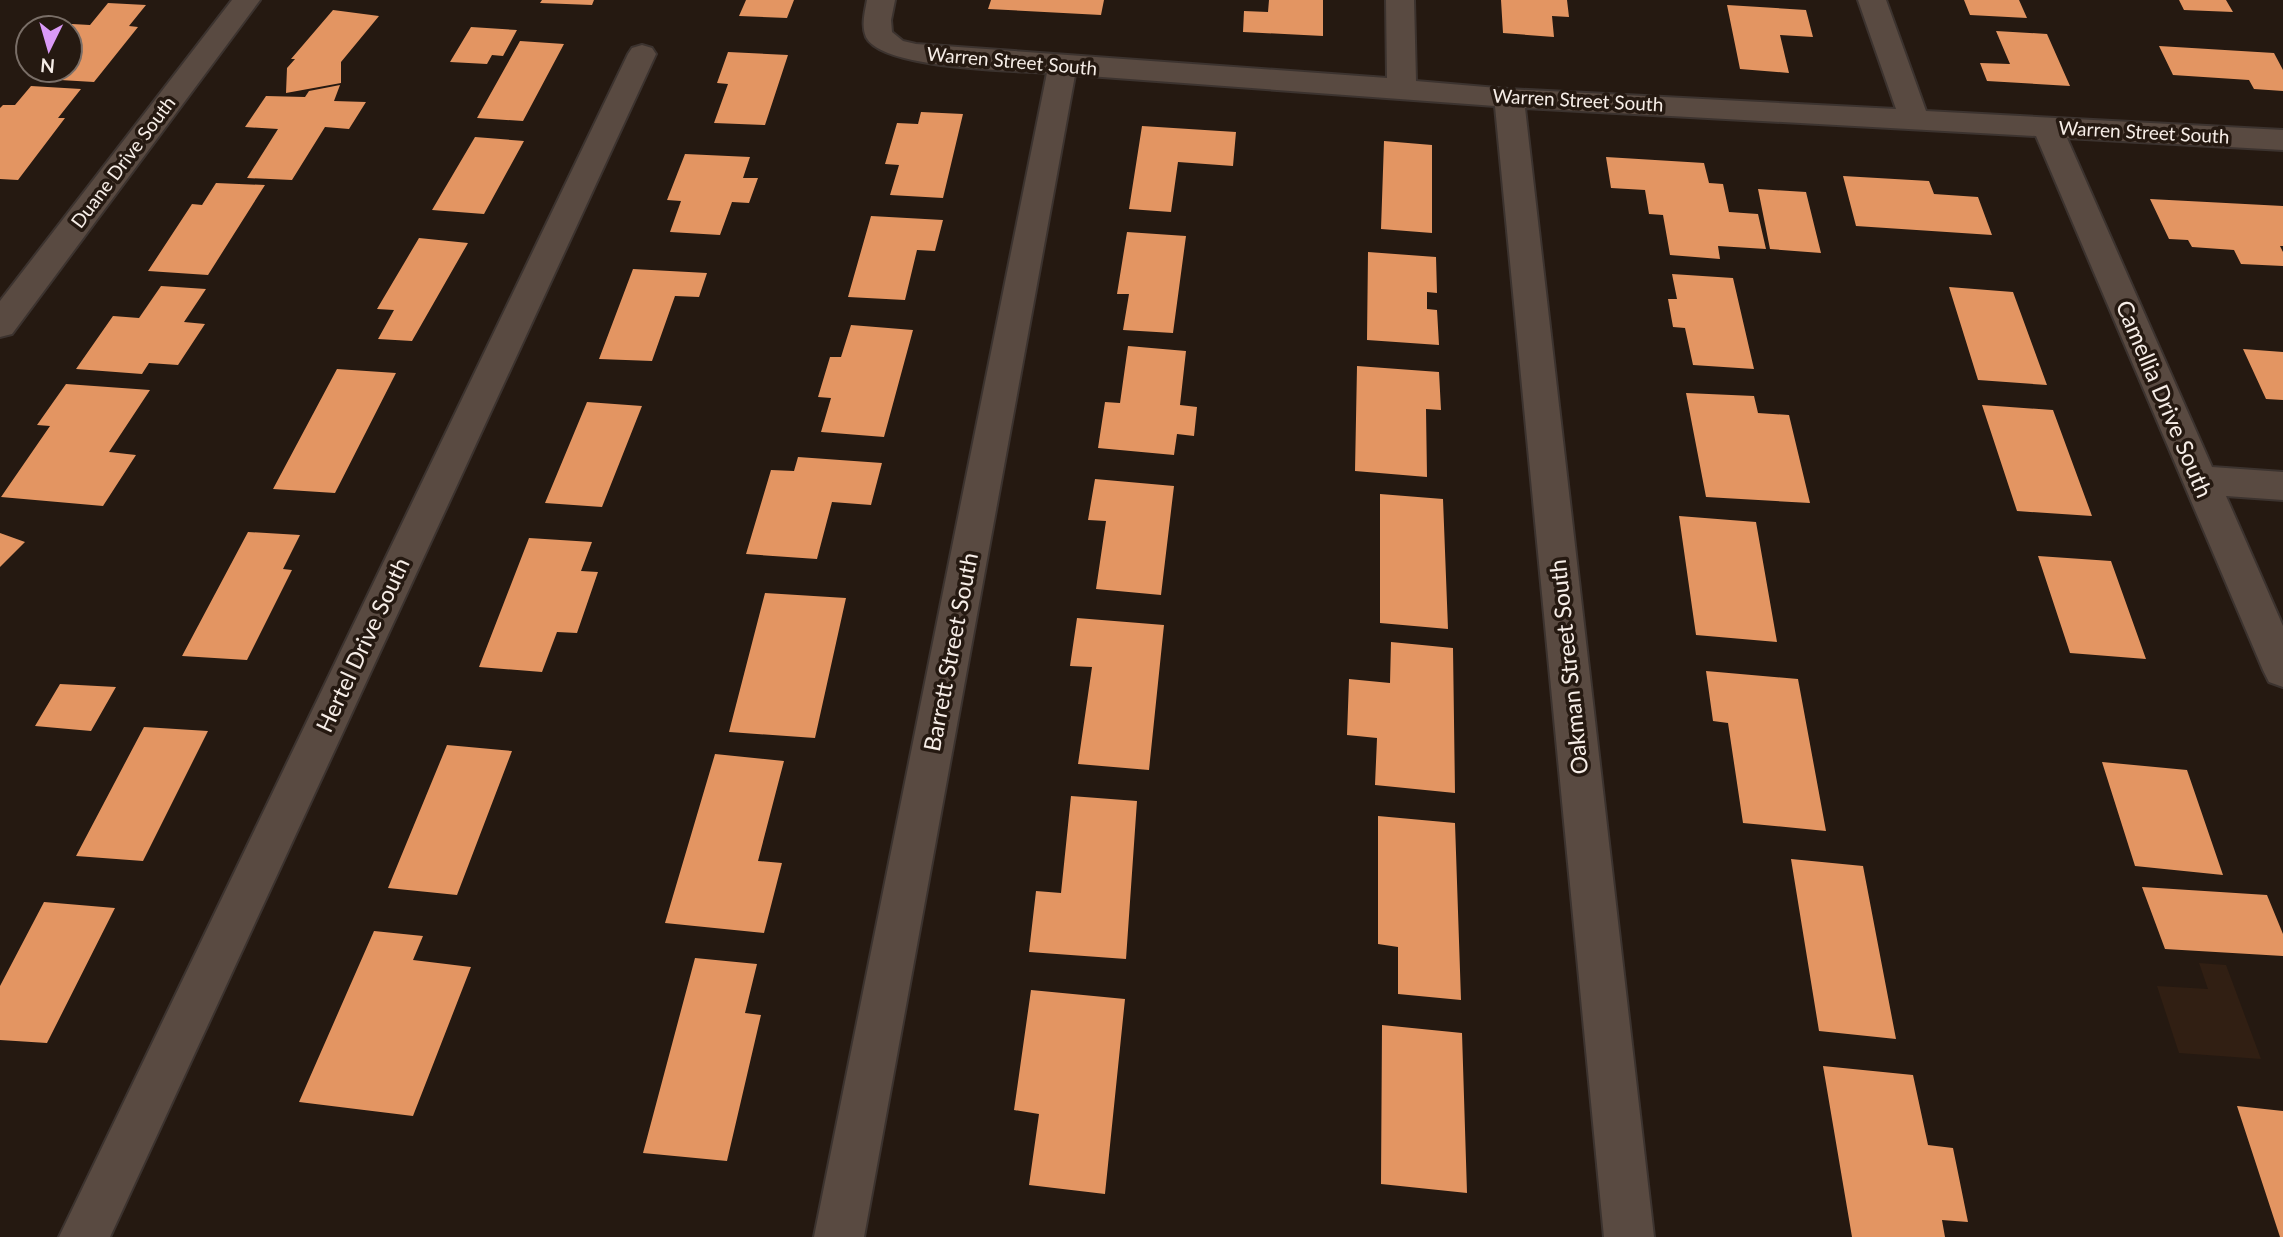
<svg xmlns="http://www.w3.org/2000/svg" width="2283" height="1237" font-family="Lato,sans-serif">
  <style>
    .built { fill: #311f13 }
    .building { fill: #e39562 }
    .lines { fill: none; stroke-linecap: round; stroke-linejoin: round }
    .minor-casing { stroke: #3c332f; stroke-width: 4 }
    .minor { fill: #594a41; fill-rule: evenodd }
    .labels { text-anchor: middle; stroke-width: 7; stroke-linejoin: round; paint-order: stroke }
    .far-street-label { font-size: 19px; fill: #f6ede7; stroke: #251911 }
    .street-label { font-size: 23px; fill: #f6ede7; stroke: #251911 }
  </style>
  <rect width="100%" height="100%" fill="#251911"/>
  <path class="built" d="M 2199,963 L 2226,965 L 2261,1059 L 2179,1053 L 2157,986 L 2208,989 Z"/>
  <path class="building" d="M 542,0 L 594,0 L 592,5 L 540,3 Z
    M 746,0 L 794,0 L 787,18 L 739,16 Z
    M 991,0 L 1104,0 L 1101,15 L 988,9 Z
    M 1269,0 L 1323,0 L 1323,36 L 1243,32 L 1244,11 L 1268,12 Z
    M 1501,0 L 1567,0 L 1569,17 L 1552,16 L 1554,37 L 1503,33 Z
    M 1964,0 L 2019,0 L 2027,18 L 1970,15 Z
    M 2179,0 L 2226,0 L 2233,12 L 2184,10 Z
    M 108,3 L 146,5 L 129,26 L 138,27 L 94,82 L 43,79 L 51,70 L 70,70 L 70,27 L 72,24 L 90,25 Z
    M 1727,5 L 1806,10 L 1813,37 L 1780,35 L 1789,73 L 1740,69 Z
    M 333,10 L 379,16 L 341,62 L 341,83 L 286,93 L 287,68 L 295,59 L 291,59 Z
    M 471,27 L 517,30 L 503,56 L 492,55 L 487,64 L 450,62 Z
    M 1996,31 L 2047,34 L 2070,86 L 1987,81 L 1980,63 L 2010,64 Z
    M 520,41 L 564,44 L 523,121 L 477,118 Z
    M 2159,46 L 2274,53 L 2283,70 L 2283,91 L 2254,89 L 2249,80 L 2173,75 Z
    M 728,52 L 788,55 L 765,125 L 714,123 L 728,84 L 717,83 Z
    M 340,85 L 334,101 L 366,102 L 349,129 L 325,127 L 292,180 L 247,178 L 278,129 L 245,127 L 266,96 L 305,97 L 309,91 Z
    M 31,86 L 81,89 L 58,118 L 65,118 L 18,180 L 0,179 L 0,108 L 3,105 L 15,105 Z
    M 921,112 L 963,114 L 943,198 L 890,195 L 899,165 L 885,164 L 897,123 L 918,124 Z
    M 1142,126 L 1236,132 L 1233,166 L 1178,162 L 1171,212 L 1129,209 Z
    M 475,137 L 524,141 L 484,214 L 432,210 Z
    M 1384,141 L 1432,145 L 1432,233 L 1381,229 Z
    M 685,154 L 750,157 L 743,178 L 758,178 L 749,203 L 732,202 L 720,235 L 670,232 L 681,201 L 667,200 Z
    M 1606,157 L 1704,163 L 1709,183 L 1723,184 L 1729,212 L 1758,214 L 1766,249 L 1718,246 L 1720,259 L 1670,255 L 1663,215 L 1649,214 L 1645,190 L 1611,188 Z
    M 1843,176 L 1929,181 L 1934,194 L 1978,197 L 1992,235 L 1856,226 Z
    M 216,183 L 265,185 L 208,275 L 148,271 L 192,204 L 202,205 Z
    M 1758,189 L 1806,192 L 1821,253 L 1770,249 Z
    M 2150,199 L 2283,206 L 2283,246 L 2280,246 L 2283,252 L 2283,266 L 2241,264 L 2234,250 L 2192,247 L 2188,240 L 2169,239 Z
    M 871,216 L 943,220 L 935,251 L 917,250 L 905,300 L 848,297 Z
    M 1127,232 L 1186,236 L 1173,333 L 1123,330 L 1129,294 L 1117,294 Z
    M 419,238 L 468,243 L 412,341 L 378,339 L 394,310 L 377,309 Z
    M 1368,252 L 1436,257 L 1437,293 L 1427,292 L 1427,309 L 1437,310 L 1439,345 L 1367,340 Z
    M 633,269 L 707,273 L 699,297 L 675,296 L 652,361 L 599,359 Z
    M 1672,274 L 1733,278 L 1754,369 L 1693,365 L 1685,328 L 1673,327 L 1668,299 L 1677,299 Z
    M 161,286 L 206,289 L 184,322 L 205,324 L 178,365 L 149,363 L 142,374 L 76,369 L 113,316 L 139,318 Z
    M 1949,287 L 2013,292 L 2047,385 L 1978,380 Z
    M 851,325 L 913,330 L 884,437 L 821,432 L 831,398 L 818,397 L 830,357 L 841,357 Z
    M 1128,346 L 1186,351 L 1180,405 L 1197,407 L 1194,436 L 1177,434 L 1174,455 L 1098,448 L 1105,402 L 1120,403 Z
    M 2243,349 L 2283,352 L 2283,400 L 2266,399 Z
    M 1357,366 L 1439,372 L 1441,410 L 1426,409 L 1427,477 L 1355,471 Z
    M 337,369 L 396,373 L 335,493 L 273,489 Z
    M 66,384 L 150,390 L 109,452 L 136,455 L 103,506 L 1,497 L 50,426 L 37,425 Z
    M 1686,393 L 1754,396 L 1758,413 L 1789,415 L 1810,503 L 1706,497 Z
    M 587,402 L 642,406 L 602,507 L 545,503 Z
    M 1982,405 L 2053,410 L 2092,516 L 2017,511 Z
    M 798,457 L 882,463 L 871,505 L 832,502 L 817,559 L 746,554 L 771,470 L 794,471 Z
    M 1095,479 L 1174,486 L 1161,595 L 1096,589 L 1106,521 L 1088,520 Z
    M 1380,494 L 1443,499 L 1448,629 L 1380,623 Z
    M 1679,516 L 1756,522 L 1777,642 L 1696,635 Z
    M 248,532 L 300,535 L 283,569 L 292,570 L 247,660 L 182,656 Z
    M 0,533 L 25,542 L 0,567 Z
    M 529,538 L 592,542 L 581,571 L 598,572 L 577,633 L 557,632 L 542,672 L 479,667 Z
    M 2038,556 L 2111,561 L 2146,659 L 2070,653 Z
    M 765,593 L 846,598 L 815,738 L 729,732 Z
    M 1077,618 L 1164,625 L 1149,770 L 1078,764 L 1092,667 L 1070,666 Z
    M 1391,642 L 1453,648 L 1455,793 L 1375,785 L 1377,738 L 1347,735 L 1349,679 L 1390,683 Z
    M 1706,671 L 1798,679 L 1826,831 L 1743,823 L 1728,723 L 1713,721 Z
    M 60,684 L 116,687 L 91,731 L 35,726 Z
    M 144,727 L 208,731 L 143,861 L 76,856 Z
    M 447,745 L 512,751 L 457,895 L 388,888 Z
    M 715,754 L 784,761 L 758,861 L 782,863 L 764,933 L 665,923 Z
    M 2102,762 L 2187,770 L 2223,875 L 2135,866 Z
    M 1071,796 L 1137,801 L 1126,959 L 1029,952 L 1036,891 L 1061,893 Z
    M 1378,816 L 1455,823 L 1461,1000 L 1398,994 L 1398,947 L 1378,944 Z
    M 1791,859 L 1863,866 L 1896,1039 L 1819,1031 Z
    M 2142,887 L 2267,895 L 2283,934 L 2283,956 L 2165,949 Z
    M 44,902 L 115,908 L 47,1043 L 0,1040 L 0,986 Z
    M 374,931 L 423,936 L 413,960 L 471,967 L 413,1116 L 299,1102 Z
    M 695,958 L 757,964 L 745,1013 L 761,1015 L 727,1161 L 643,1153 Z
    M 1031,990 L 1125,999 L 1105,1194 L 1029,1185 L 1039,1114 L 1014,1110 Z
    M 1382,1025 L 1462,1033 L 1467,1193 L 1381,1184 Z
    M 1823,1066 L 1913,1075 L 1928,1145 L 1953,1148 L 1968,1222 L 1942,1220 L 1945,1237 L 1852,1237 Z
    M 2237,1106 L 2283,1111 L 2283,1237 L 2280,1237 Z"/>
  <g class="lines">
    <defs>
      <path id="minor" d="M 232,0 L 260,0 L 12,334 L 0,337 L 0,301 Z
        M 867,0 L 895,0 L 891,20 L 892,32 L 903,41 L 916,44 L 1387,78 L 1386,0 L 1414,0 L 1416,81 L 1509,89 L 1896,109 L 1858,0 L 1886,0 L 1926,111 L 2283,130 L 2283,150 L 2067,138 L 2212,467 L 2283,472 L 2283,500 L 2226,496 L 2283,626 L 2283,687 L 2269,682 L 2263,670 L 2036,136 L 1525,108 L 1654,1237 L 1604,1237 L 1495,106 L 1075,75 L 864,1237 L 814,1237 L 1047,73 C 1011,70 882,69 866,37 C 861,25 865,12 867,0 Z
        M 642,45 L 652,48 L 656,54 L 110,1237 L 59,1237 L 628,54 L 632,48 Z"/>
    </defs>
    <use href="#minor" class="minor-casing"/>
    <use href="#minor" class="minor"/>
  </g>
  <g class="labels">
    <g class="far-street-label">
      <text transform="translate(1012 61) rotate(5)" y="7">Warren Street South</text>
      <text transform="translate(1578 100) rotate(3)" y="7">Warren Street South</text>
      <text transform="translate(2144 132) rotate(3)" y="7">Warren Street South</text>
      <text transform="translate(123 162) rotate(-53)" y="7">Duane Drive South</text>
    </g>
    <g class="street-label">
      <text transform="translate(2164 399) rotate(67)" y="8">Camellia Drive South</text>
      <text transform="translate(363 645) rotate(-65)" y="8">Hertel Drive South</text>
      <text transform="translate(951 652) rotate(-79)" y="8">Barrett Street South</text>
      <text transform="translate(1569 667) rotate(-96)" y="8">Oakman Street South</text>
    </g>
  </g>
  <g transform="translate(49 49) rotate(185)"><circle r="33" fill="#251911" stroke="#796e67" stroke-width="2"/>
  <path d="M0-5L12 26L0 18L-12 26Z" fill="#da9af7"/>
  <text y="-10" font-size="19" font-weight="bold" text-anchor="middle" fill="#f6ede7">N</text>
  </g>
</svg>
